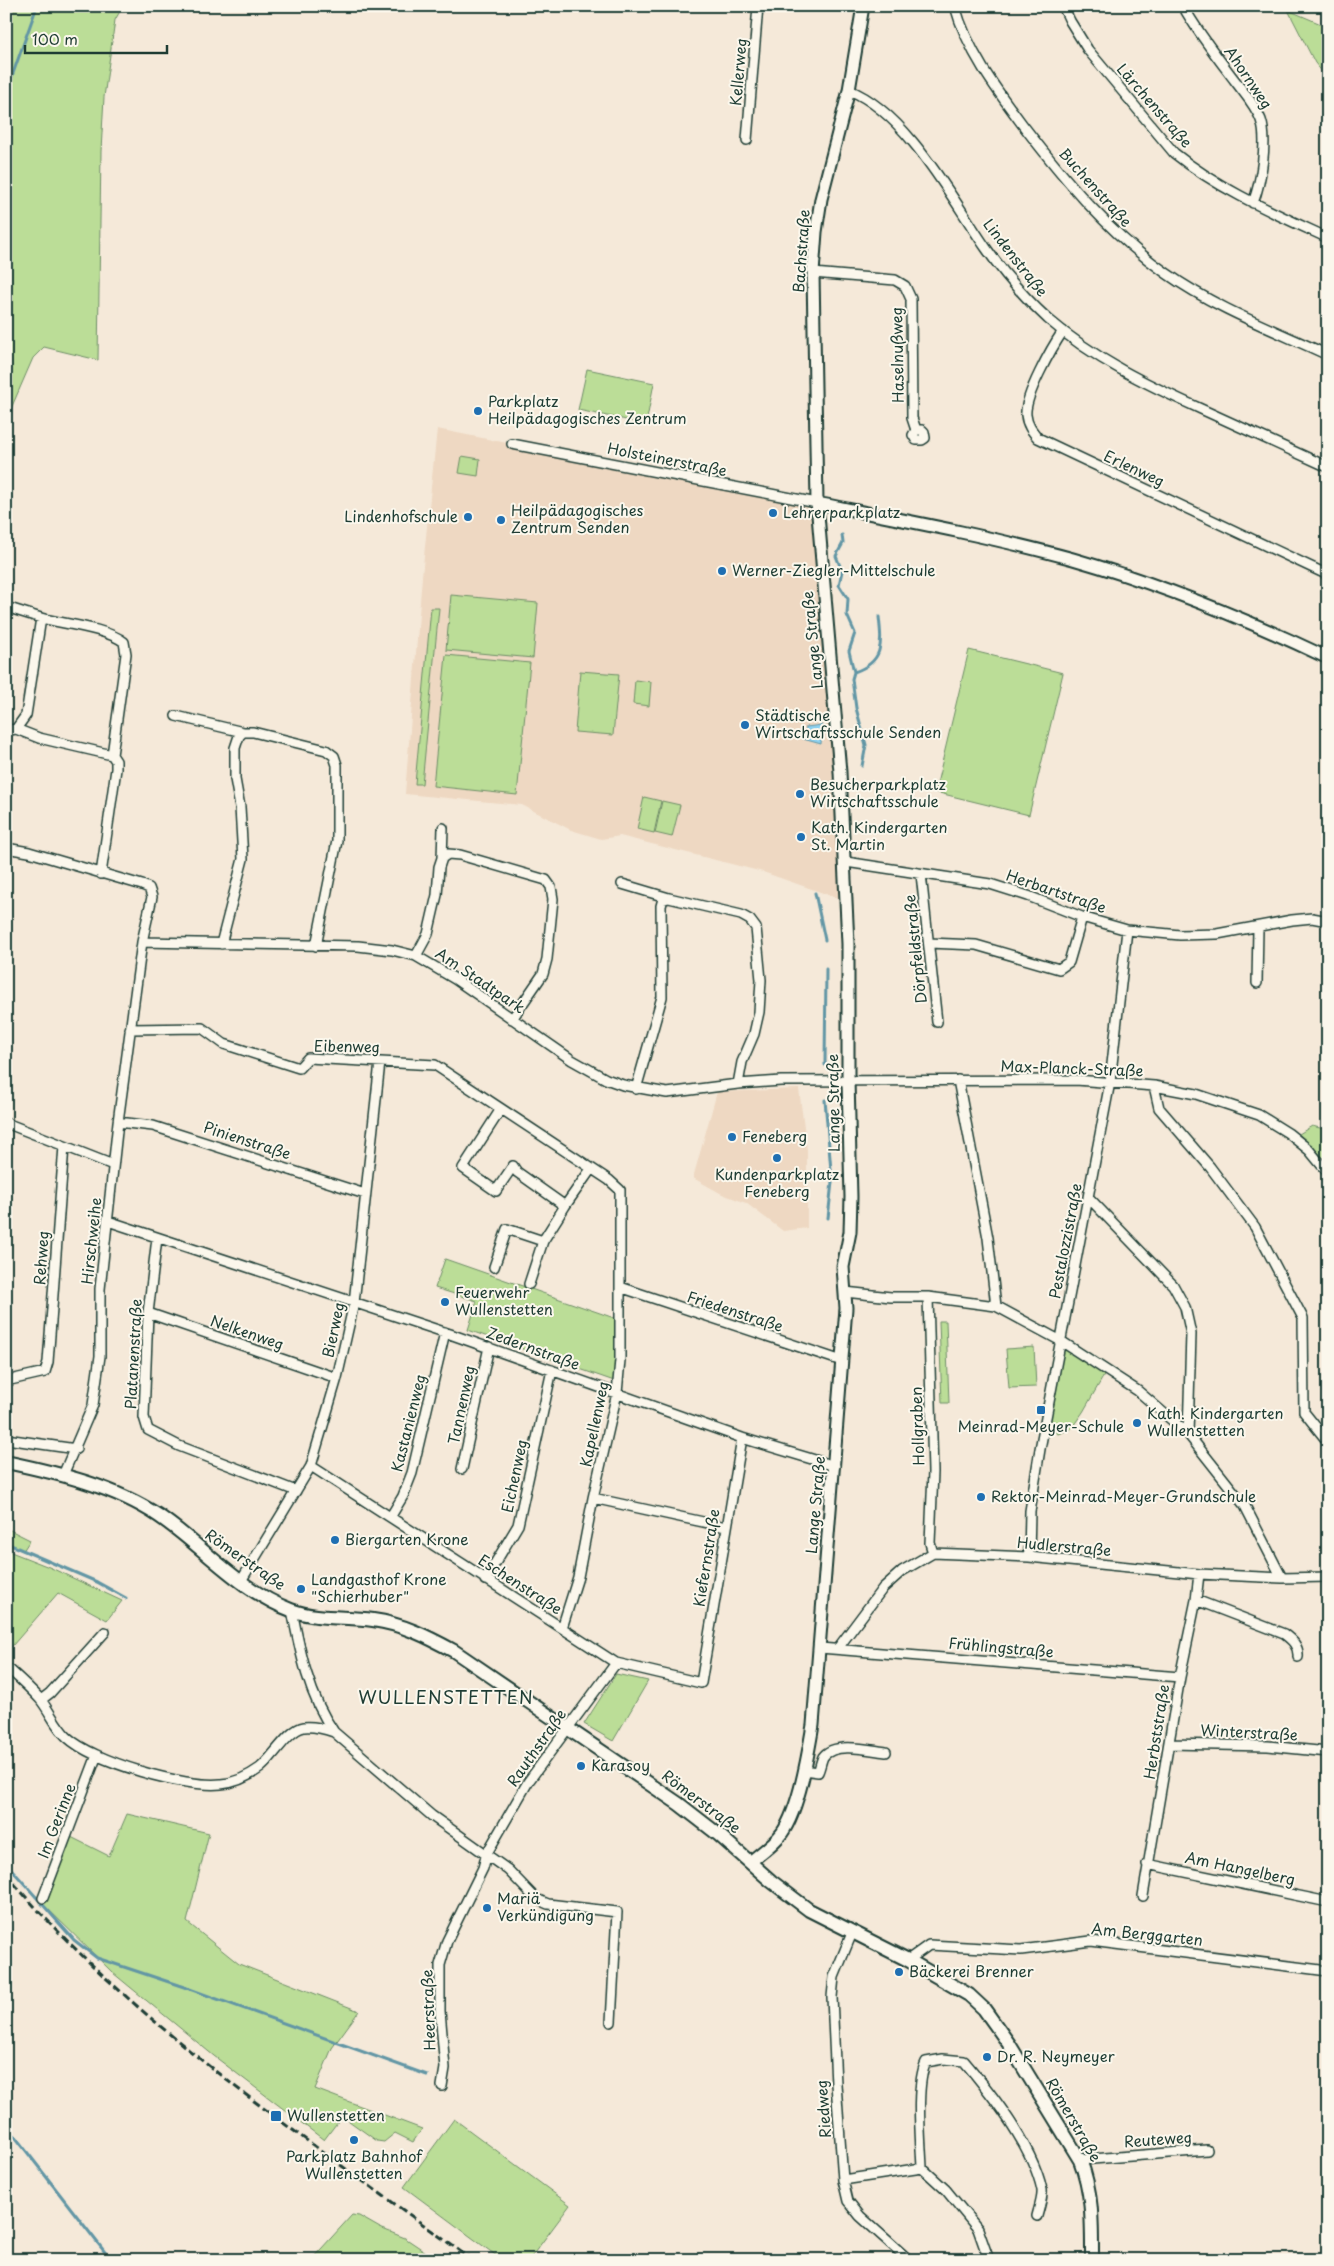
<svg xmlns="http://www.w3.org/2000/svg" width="1334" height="2266" font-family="'Playpen Sans',sans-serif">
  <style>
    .built { fill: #eed8c2 }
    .green { fill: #bbdd97; stroke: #6d8d66 }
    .water { fill: #8fd2f0; stroke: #6296a5 }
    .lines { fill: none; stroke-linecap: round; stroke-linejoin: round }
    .stream { stroke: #6296a5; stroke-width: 3 }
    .minor-casing { stroke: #1f3d34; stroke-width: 12 }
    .tertiary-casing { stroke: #1f3d34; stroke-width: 15 }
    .secondary-casing { stroke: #1f3d34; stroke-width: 16 }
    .minor { stroke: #fbf7ec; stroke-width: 9 }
    .tertiary { stroke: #fbf7ec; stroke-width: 11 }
    .secondary { stroke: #fbf7ec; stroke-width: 12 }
    .rail { stroke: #1f3d34; stroke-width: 3; stroke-dasharray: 8 4; stroke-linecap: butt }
    .poi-dot { fill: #1f6fb2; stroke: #fbf7ec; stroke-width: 2 }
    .labels { text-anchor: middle; stroke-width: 4; stroke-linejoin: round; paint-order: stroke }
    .street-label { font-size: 15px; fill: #1f3d34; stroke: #fbf7ec }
    .poi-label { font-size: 15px; fill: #1f3d34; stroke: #fbf7ec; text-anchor: start }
    .quarter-label { font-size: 18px; letter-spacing: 1px; fill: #1f3d34; stroke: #fbf7ec }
  </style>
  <rect width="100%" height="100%" fill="#f5e9d9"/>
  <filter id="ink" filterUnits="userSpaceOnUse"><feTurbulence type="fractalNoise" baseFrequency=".02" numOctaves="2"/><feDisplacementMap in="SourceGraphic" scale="10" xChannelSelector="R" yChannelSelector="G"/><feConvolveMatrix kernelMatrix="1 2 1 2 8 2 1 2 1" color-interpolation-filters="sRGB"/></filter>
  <g filter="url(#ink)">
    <path class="built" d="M 437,429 L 816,504 L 846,901 L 763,872 L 620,836 L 601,839 L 571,830 L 522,805 L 405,794 L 422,576 Z
      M 799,1089 L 807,1150 L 807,1228 L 783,1231 L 746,1203 L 722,1194 L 693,1178 L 717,1092 Z"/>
    <path class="green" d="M 6,6 L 123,6 L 115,20 L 104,97 L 101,151 L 98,360 L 44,347 L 33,358 L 6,420 Z
      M 1288,10 L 1328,27 L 1328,79 L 1315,63 Z
      M 587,369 L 654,383 L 646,424 L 578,410 Z
      M 462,456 L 480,459 L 478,476 L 459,473 Z
      M 451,595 L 538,603 L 533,658 L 446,650 Z
      M 431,608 L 439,608 L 422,784 L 415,784 Z
      M 969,650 L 1063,673 L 1029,815 L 935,792 Z
      M 446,655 L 530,663 L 517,795 L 433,786 Z
      M 580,671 L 619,674 L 613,735 L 575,732 Z
      M 635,680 L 651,682 L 649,706 L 633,704 Z
      M 644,797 L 661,801 L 654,833 L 637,829 Z
      M 662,801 L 680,805 L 672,837 L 655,833 Z
      M 1312,1126 L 1328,1130 L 1328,1162 L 1299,1134 Z
      M 445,1259 L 617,1319 L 617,1382 L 468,1330 L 477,1301 L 435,1288 Z
      M 939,1321 L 946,1321 L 949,1403 L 942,1403 Z
      M 1062,1343 L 1106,1372 L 1083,1412 L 1071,1429 L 1058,1434 L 1045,1426 Z
      M 1034,1347 L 1036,1387 L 1009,1388 L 1006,1349 Z
      M 6,1528 L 30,1540 L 23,1551 L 6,1544 Z
      M 6,1550 L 49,1567 L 122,1601 L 107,1620 L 58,1593 L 6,1653 Z
      M 616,1674 L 648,1681 L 613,1741 L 584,1724 Z
      M 127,1814 L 209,1833 L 187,1922 L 239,1964 L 359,2011 L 332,2048 L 315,2089 L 422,2129 L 413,2142 L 395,2133 L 384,2142 L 377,2141 L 342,2116 L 324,2140 L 214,2056 L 113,1973 L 41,1902 L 67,1835 L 109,1856 Z
      M 454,2119 L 570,2205 L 529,2260 L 502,2260 L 404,2187 Z
      M 352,2215 L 359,2216 L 380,2228 L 405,2238 L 438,2260 L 311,2260 Z"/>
    <path class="water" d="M 822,725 L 821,744 L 803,739 L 806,727 Z"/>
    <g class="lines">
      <path class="stream" d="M 6,93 L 37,6
        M 842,535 L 843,543 L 836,556 L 842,571 L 839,585 L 848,599 L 847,615 L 855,633 L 849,651 L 854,672
        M 862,766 L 866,745 L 856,708 L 852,679 L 854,672 C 884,662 882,644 879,617
        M 815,893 L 825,940
        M 825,1065 L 826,969
        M 825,1100 L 832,1182 L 828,1218
        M 6,1543 L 97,1582 L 126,1598
        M 6,1863 L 74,1940 L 97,1958 L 184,1987 L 427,2075
        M 6,2125 L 111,2260"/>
      <defs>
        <path id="minor" d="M 955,6 C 967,50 995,88 1022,124 C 1065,180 1108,232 1166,273 C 1215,308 1274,330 1328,355
          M 1063,6 L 1070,21 L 1088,50 L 1174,153 C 1220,190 1274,213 1328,238
          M 1183,6 C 1198,33 1217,57 1236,82 C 1244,93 1256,106 1261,120 C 1268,141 1261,182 1253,203
          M 849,90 C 907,113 952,199 986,248 C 1004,274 1025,298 1048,319 C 1094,359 1146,384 1201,409 C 1243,428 1286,448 1328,467
          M 747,140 L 758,6
          M 813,273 L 895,280 L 905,286 L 911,299 L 912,418 L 916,430 L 913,435 L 916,440 L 922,440 L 925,438 L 924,432 L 922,430 L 916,430
          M 1063,331 C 1052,347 1024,397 1026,415 C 1027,425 1032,431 1038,438 L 1328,575
          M 512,444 L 817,503
          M 6,607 L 41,618
          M 176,716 L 243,732
          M 16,729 L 39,738 L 112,755
          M 6,734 L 10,730 L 16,729 L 26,715 L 41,618 C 64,624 106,628 124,642 L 126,654 L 112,755 L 116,761 L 116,769 L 101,874
          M 6,848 L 29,852 L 142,885 L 149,888 L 152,897 L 142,942
          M 442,858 L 443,828
          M 846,862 L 990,884 L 1028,896 L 1082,917 L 1127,930 L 1180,935 L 1217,934 L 1292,920 L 1312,918 L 1328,921
          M 921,874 L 937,1022
          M 622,884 L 669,898
          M 929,943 L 976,945 L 1059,969 L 1069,962 L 1082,917
          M 221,944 L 243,859 L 240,807 L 235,779 L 235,748 L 239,736 L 243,732 L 253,732 L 326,750 L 334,756 L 337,765 L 337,841 L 316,946
          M 416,956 L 428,934 L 437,895 L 439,867 L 442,858 L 448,854 L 460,855 L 546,880 L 551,887 L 553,899 L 547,959 L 543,974 L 512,1019
          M 1257,983 L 1258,928
          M 130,1029 L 202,1028 L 224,1044 L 299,1068 L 308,1058 L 435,1065 L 609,1180 L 620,1190 L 620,1360 L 617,1393 L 593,1498 L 578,1577 L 562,1628
          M 958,1080 L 988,1238 L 996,1306
          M 1154,1086 L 1159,1108 L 1210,1167 L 1255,1227 L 1303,1318 L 1304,1412 L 1328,1442
          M 636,1089 L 662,997 L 661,906 L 663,899 L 669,898 L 741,915 L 750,920 L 756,928 L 761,980 L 759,1012 L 754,1034 L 742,1062 L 738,1084
          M 501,1109 L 463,1168 L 496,1191 L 513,1166 L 517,1172 L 565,1206 L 591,1169
          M 118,1122 L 153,1126 L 365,1194
          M 6,1123 L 113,1165
          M 1089,1198 L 1173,1285 L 1185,1307 L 1191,1334 L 1188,1434
          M 108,1221 L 450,1334 L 742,1438 L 835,1466
          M 157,1238 L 148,1313 L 144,1417 L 148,1430 L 179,1446 L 296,1491
          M 494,1267 L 507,1229 L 543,1241
          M 529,1284 L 543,1241 L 565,1206
          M 620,1287 L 842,1361
          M 845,1292 L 891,1297 L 928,1297 L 996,1306 L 1061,1341 L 1138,1391 L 1188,1434 L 1245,1506 L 1282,1578
          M 928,1297 L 933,1472 L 930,1543 L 933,1553
          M 148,1313 L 337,1378
          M 6,1381 L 45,1372 L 48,1362 L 64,1146
          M 6,1439 L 76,1449
          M 311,1466 L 616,1663 L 701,1683 L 742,1438
          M 462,1469 L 489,1347
          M 63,1475 L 93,1405 L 100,1356 L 100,1289 L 118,1122 L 142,942 L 358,946 L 392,950 L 416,956 L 455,979 L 572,1060 L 606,1079 L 623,1085 L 667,1093 L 738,1084 L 781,1081 L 1076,1080 L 1154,1086 L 1196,1094 L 1259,1115 L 1288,1133 L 1309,1150 L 1328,1173
          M 593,1498 L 726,1527
          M 391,1516 L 403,1496 L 412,1473 L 445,1332
          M 1029,1557 L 1030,1511 L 1040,1449 L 1110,1082 L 1127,930
          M 485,1580 L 518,1525 L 552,1370
          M 241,1581 L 311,1466 L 337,1378 L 354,1303 L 380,1062
          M 1196,1600 L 1284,1634 C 1292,1640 1299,1646 1298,1657
          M 292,1610 C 300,1652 309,1697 334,1732 L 432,1816 L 508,1870 L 536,1899 L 548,1904 L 617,1912 L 611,2022
          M 820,1648 L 1180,1677
          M 838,1648 L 883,1588 L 902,1571 L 933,1553 L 1029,1557 L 1199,1574 L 1282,1578 L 1328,1577
          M 10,1670 C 20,1679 31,1689 40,1699 C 50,1711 55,1726 67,1737 C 94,1762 185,1788 221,1784 C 235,1783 249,1776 260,1768 C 272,1759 289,1729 304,1727 C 314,1726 325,1729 334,1732
          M 41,1700 L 50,1693 L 105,1632
          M 1169,1744 L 1268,1746 L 1328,1752
          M 804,1770 L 818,1772 C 820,1768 821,1761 823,1757 C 834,1741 870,1750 886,1752
          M 1147,1864 L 1328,1902
          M 1143,1896 L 1180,1677 L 1196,1600 L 1199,1574
          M 43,1898 L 97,1755
          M 852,1933 L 834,1977 L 832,1997 L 836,2084 L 843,2180 L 848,2201 L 860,2216 L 909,2260
          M 908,1960 L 929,1945 L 1021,1950 L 1091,1941 L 1328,1971
          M 442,2086 L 445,2068 L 440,2011 L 440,1965 L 447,1941 L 483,1868 L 487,1853 L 528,1782 L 616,1663
          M 1080,2160 L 1207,2150
          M 843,2180 L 922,2168
          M 989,2260 L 978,2229 L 946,2190 L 922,2168 C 921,2141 915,2085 926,2062 L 943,2059 L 964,2061 C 992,2094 1033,2147 1042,2190 C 1043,2197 1039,2208 1037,2216"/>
        <path id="tertiary" d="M 817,503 C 903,520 989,536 1073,559 C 1160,584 1246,619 1328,658
          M 750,1862 C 761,1853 773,1845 782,1833 C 799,1809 808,1755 813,1725 L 846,1308 L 843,1267 L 850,1232 L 851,1197 L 848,1080 L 848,944 L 840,772 L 817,503 L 813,273 L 816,232 L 821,199 L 849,90 L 863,6"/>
        <path id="secondary" d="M 6,1462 C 58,1473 114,1486 159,1516 C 203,1546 240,1591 291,1610 C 318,1620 346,1616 373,1620 C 403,1624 428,1637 454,1651 L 679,1804 L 719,1835 L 771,1881 L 809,1910 L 908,1960 L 969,1995 L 984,2009 L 1009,2044 L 1080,2160 C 1093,2193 1092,2225 1092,2260"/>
      </defs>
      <use href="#minor" class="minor-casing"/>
      <use href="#tertiary" class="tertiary-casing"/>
      <use href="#secondary" class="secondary-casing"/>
      <use href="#minor" class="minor"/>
      <use href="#tertiary" class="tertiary"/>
      <use href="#secondary" class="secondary"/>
      <path class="rail" d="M 6,1874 C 137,2029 310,2141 472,2260"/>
    </g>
  </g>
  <g class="poi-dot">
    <circle cx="478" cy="411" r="5"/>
    <circle cx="773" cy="513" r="5"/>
    <circle cx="468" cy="517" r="5"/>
    <circle cx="501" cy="520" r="5"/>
    <circle cx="722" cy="571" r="5"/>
    <circle cx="745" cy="725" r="5"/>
    <circle cx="800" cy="794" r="5"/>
    <circle cx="801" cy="837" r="5"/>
    <circle cx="732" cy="1137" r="5"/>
    <circle cx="777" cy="1158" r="5"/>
    <circle cx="445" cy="1302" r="5"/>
    <rect x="1036" y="1405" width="10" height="10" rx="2.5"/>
    <circle cx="1137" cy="1423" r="5"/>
    <circle cx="981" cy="1497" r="5"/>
    <circle cx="335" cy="1540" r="5"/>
    <circle cx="301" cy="1589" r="5"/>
    <circle cx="581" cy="1766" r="5"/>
    <circle cx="487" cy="1908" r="5"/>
    <circle cx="899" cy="1972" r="5"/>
    <circle cx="987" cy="2057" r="5"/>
    <rect x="270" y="2110" width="12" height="12" rx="2.5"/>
    <circle cx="354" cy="2140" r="5"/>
  </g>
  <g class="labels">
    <g class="street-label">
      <text transform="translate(739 72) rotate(-85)" y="5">Kellerweg</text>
      <text transform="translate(1248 78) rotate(56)" y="5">Ahornweg</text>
      <text transform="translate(1154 106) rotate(49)" y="5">Lärchenstraße</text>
      <text transform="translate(1095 188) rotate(48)" y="5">Buchenstraße</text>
      <text transform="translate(802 251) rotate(-86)" y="5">Bachstraße</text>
      <text transform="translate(1015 258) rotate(52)" y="5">Lindenstraße</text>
      <text transform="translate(898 355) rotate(-91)" y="5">Haselnußweg</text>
      <text transform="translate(667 460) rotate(11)" y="5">Holsteinerstraße</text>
      <text transform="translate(1134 469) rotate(25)" y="5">Erlenweg</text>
      <text transform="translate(813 640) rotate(-96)" y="5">Lange Straße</text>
      <text transform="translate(1056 892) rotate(19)" y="5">Herbartstraße</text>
      <text transform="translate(916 949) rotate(-96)" y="5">Dörpfeldstraße</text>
      <text transform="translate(480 981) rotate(34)" y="5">Am Stadtpark</text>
      <text transform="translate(347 1047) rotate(1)" y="5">Eibenweg</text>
      <text transform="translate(1072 1069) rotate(2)" y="5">Max-Planck-Straße</text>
      <text transform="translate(834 1103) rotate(-91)" y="5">Lange Straße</text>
      <text transform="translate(247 1141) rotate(18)" y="5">Pinienstraße</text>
      <text transform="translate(92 1241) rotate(-84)" y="5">Hirschweihe</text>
      <text transform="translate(1066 1241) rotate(-79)" y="5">Pestalozzistraße</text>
      <text transform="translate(42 1258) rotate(-86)" y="5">Rehweg</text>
      <text transform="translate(735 1312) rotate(18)" y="5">Friedenstraße</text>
      <text transform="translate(334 1330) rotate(-78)" y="5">Bierweg</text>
      <text transform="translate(247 1333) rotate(19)" y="5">Nelkenweg</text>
      <text transform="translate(533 1349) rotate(20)" y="5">Zedernstraße</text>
      <text transform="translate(134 1354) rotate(-87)" y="5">Platanenstraße</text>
      <text transform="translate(462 1405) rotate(-78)" y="5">Tannenweg</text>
      <text transform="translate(409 1423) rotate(-76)" y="5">Kastanienweg</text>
      <text transform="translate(595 1424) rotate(-78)" y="5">Kapellenweg</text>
      <text transform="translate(918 1426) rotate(-92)" y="5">Hollgraben</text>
      <text transform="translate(515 1476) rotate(-78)" y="5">Eichenweg</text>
      <text transform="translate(816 1505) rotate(-85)" y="5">Lange Straße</text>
      <text transform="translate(1064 1547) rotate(5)" y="5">Hudlerstraße</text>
      <text transform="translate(707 1558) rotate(-81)" y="5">Kiefernstraße</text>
      <text transform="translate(245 1560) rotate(35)" y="5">Römerstraße</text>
      <text transform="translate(520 1585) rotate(33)" y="5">Eschenstraße</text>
      <text transform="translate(1001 1648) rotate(5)" y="5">Frühlingstraße</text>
      <text transform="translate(1157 1732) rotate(-81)" y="5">Herbststraße</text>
      <text transform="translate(1249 1733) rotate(3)" y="5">Winterstraße</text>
      <text transform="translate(537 1748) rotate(-55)" y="5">Rauthstraße</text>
      <text transform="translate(701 1802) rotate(37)" y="5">Römerstraße</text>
      <text transform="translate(57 1821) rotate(-69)" y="5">Im Gerinne</text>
      <text transform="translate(1240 1869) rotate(12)" y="5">Am Hangelberg</text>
      <text transform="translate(1147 1935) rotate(6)" y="5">Am Berggarten</text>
      <text transform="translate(429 2010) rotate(-92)" y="5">Heerstraße</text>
      <text transform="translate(824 2109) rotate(-94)" y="5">Riedweg</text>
      <text transform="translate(1073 2120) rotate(60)" y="5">Römerstraße</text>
      <text transform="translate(1158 2140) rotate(-4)" y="5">Reuteweg</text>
    </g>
    <g class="poi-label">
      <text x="488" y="407">Parkplatz<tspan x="488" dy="17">Heilpädagogisches Zentrum</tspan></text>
      <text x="511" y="516">Heilpädagogisches<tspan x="511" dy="17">Zentrum Senden</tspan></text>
      <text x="783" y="518">Lehrerparkplatz</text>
      <text x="458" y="522" text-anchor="end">Lindenhofschule</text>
      <text x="732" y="576">Werner-Ziegler-Mittelschule</text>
      <text x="755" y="721">Städtische<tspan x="755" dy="17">Wirtschaftsschule Senden</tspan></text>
      <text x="810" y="790">Besucherparkplatz<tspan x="810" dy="17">Wirtschaftsschule</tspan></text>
      <text x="811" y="833">Kath. Kindergarten<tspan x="811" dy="17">St. Martin</tspan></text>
      <text x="742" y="1142">Feneberg</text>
      <text x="777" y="1180" text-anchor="middle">Kundenparkplatz<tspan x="777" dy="17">Feneberg</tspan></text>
      <text x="455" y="1298">Feuerwehr<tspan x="455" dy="17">Wullenstetten</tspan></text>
      <text x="1147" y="1419">Kath. Kindergarten<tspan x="1147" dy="17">Wullenstetten</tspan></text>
      <text x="1041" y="1432" text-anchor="middle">Meinrad-Meyer-Schule</text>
      <text x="991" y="1502">Rektor-Meinrad-Meyer-Grundschule</text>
      <text x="345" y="1545">Biergarten Krone</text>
      <text x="311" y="1585">Landgasthof Krone<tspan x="311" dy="17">"Schierhuber"</tspan></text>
      <text x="591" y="1771">Karasoy</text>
      <text x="497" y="1904">Mariä<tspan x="497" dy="17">Verkündigung</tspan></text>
      <text x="909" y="1977">Bäckerei Brenner</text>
      <text x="997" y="2062">Dr. R. Neymeyer</text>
      <text x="287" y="2121">Wullenstetten</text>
      <text x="354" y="2162" text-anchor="middle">Parkplatz Bahnhof<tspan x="354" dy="17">Wullenstetten</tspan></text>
    </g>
    <g class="quarter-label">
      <text x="446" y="1704">WULLENSTETTEN</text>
    </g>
  </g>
  <rect width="1334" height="2266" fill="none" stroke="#fbf7ec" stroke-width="25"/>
  <rect x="12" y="12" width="1309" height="2241" fill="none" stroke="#1f3d34" stroke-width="2" filter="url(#ink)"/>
  <path d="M25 45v8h142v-8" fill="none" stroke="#1f3d34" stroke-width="2.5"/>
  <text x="32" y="45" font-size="15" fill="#1f3d34" stroke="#fbf7ec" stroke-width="4" paint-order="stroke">100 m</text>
</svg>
